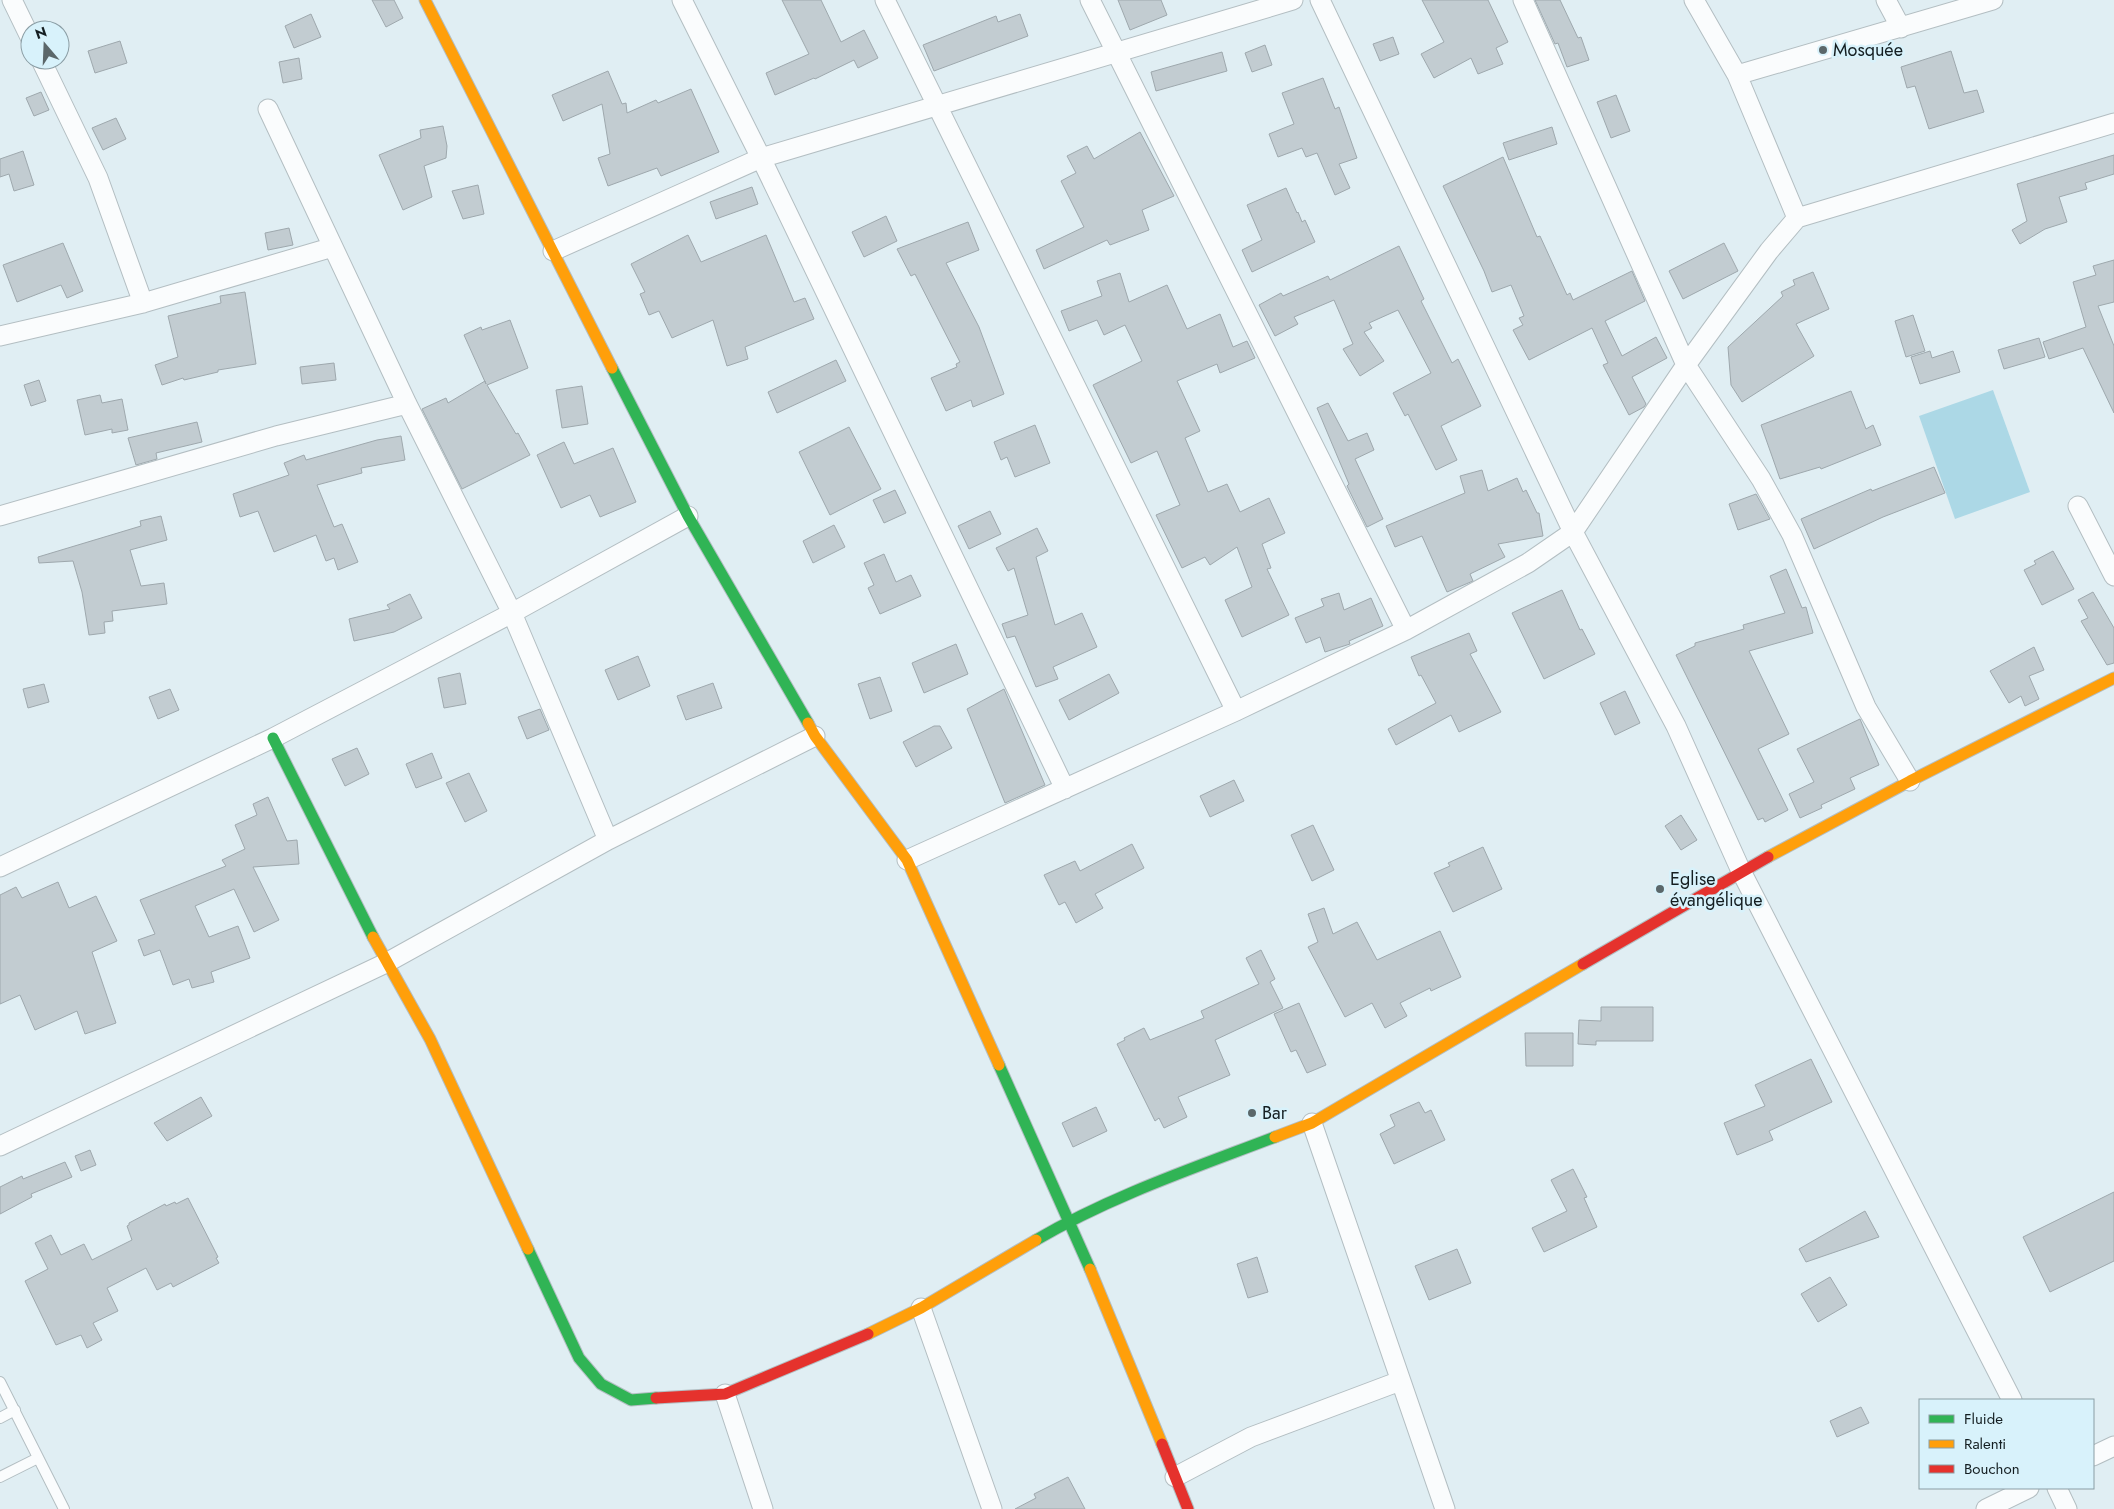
<svg xmlns="http://www.w3.org/2000/svg" width="2114" height="1509" font-family="Jost,sans-serif">
  <style>
    .green { fill: #acd8e6 }
    .building { fill: #c2ccd1; stroke: #9ea8ad }
    .lines { fill: none; stroke-linecap: round; stroke-linejoin: round }
    .lane-casing { stroke: #b3bec2; stroke-width: 12 }
    .street-casing { stroke: #b3bec2; stroke-width: 21 }
    .fast-casing { stroke: #b3bec2; stroke-width: 13 }
    .slow-casing { stroke: #b3bec2; stroke-width: 13 }
    .jam-casing { stroke: #b3bec2; stroke-width: 13 }
    .lane { stroke: #fafcfd; stroke-width: 10 }
    .street { stroke: #fafcfd; stroke-width: 19 }
    .fast { stroke: #30b455; stroke-width: 11 }
    .slow { stroke: #ff9f0a; stroke-width: 11 }
    .jam { stroke: #e5322d; stroke-width: 11 }
    .poi-dot { fill: #5b676a; stroke: #d8f2fb; stroke-width: 2 }
    .labels { text-anchor: middle; stroke-width: 5; stroke-linejoin: round; paint-order: stroke }
    .poi-label { font-size: 18px; fill: #141e21; stroke: #d8f2fb; text-anchor: start }
  </style>
  <rect width="100%" height="100%" fill="#e0eef3"/>
  <path class="green" d="M 1993,390 L 2030,492 L 1955,519 L 1919,416 Z"/>
  <path class="building" d="M 372,0 L 394,0 L 403,18 L 386,27 Z
    M 782,0 L 821,0 L 841,42 L 864,30 L 878,58 L 858,68 L 854,60 L 815,79 L 814,78 L 775,95 L 766,73 L 809,54 Z
    M 1118,0 L 1161,0 L 1167,15 L 1130,30 Z
    M 1422,0 L 1488,0 L 1508,42 L 1496,48 L 1503,64 L 1478,74 L 1471,58 L 1434,78 L 1421,54 L 1444,42 Z
    M 1535,0 L 1560,0 L 1578,38 L 1581,37 L 1589,60 L 1567,67 L 1558,43 L 1555,44 Z
    M 311,14 L 321,37 L 294,48 L 285,26 Z
    M 1020,14 L 1028,36 L 934,71 L 923,45 L 996,16 L 998,22 Z
    M 1393,37 L 1399,54 L 1380,61 L 1373,44 Z
    M 120,41 L 127,63 L 95,73 L 88,51 Z
    M 1265,45 L 1272,65 L 1252,72 L 1245,53 Z
    M 1951,51 L 1964,93 L 1977,90 L 1984,112 L 1929,129 L 1915,86 L 1907,88 L 1901,67 Z
    M 1222,52 L 1227,71 L 1156,91 L 1151,72 Z
    M 299,58 L 302,79 L 283,83 L 279,62 Z
    M 608,71 L 622,104 L 626,103 L 627,113 L 656,100 L 658,103 L 691,89 L 719,152 L 661,176 L 657,168 L 608,186 L 598,158 L 610,154 L 602,104 L 563,121 L 552,95 Z
    M 1323,78 L 1335,109 L 1339,107 L 1357,158 L 1339,164 L 1350,188 L 1335,195 L 1317,153 L 1306,157 L 1302,148 L 1278,157 L 1269,134 L 1294,124 L 1282,93 Z
    M 41,92 L 49,110 L 34,116 L 26,98 Z
    M 1616,95 L 1630,131 L 1611,138 L 1597,102 Z
    M 116,118 L 126,139 L 103,150 L 92,128 Z
    M 443,126 L 447,146 L 446,158 L 424,166 L 432,197 L 403,210 L 379,155 L 421,138 L 420,130 Z
    M 1552,127 L 1557,144 L 1509,160 L 1503,143 Z
    M 1140,132 L 1174,196 L 1142,210 L 1149,230 L 1110,245 L 1107,240 L 1044,269 L 1036,250 L 1084,227 L 1061,181 L 1076,173 L 1067,156 L 1087,146 L 1094,159 Z
    M 23,151 L 34,185 L 14,191 L 9,174 L 0,177 L 0,159 Z
    M 2114,155 L 2114,174 L 2085,183 L 2087,189 L 2059,197 L 2067,222 L 2045,229 L 2020,244 L 2012,230 L 2027,221 L 2017,184 Z
    M 1503,157 L 1537,237 L 1540,236 L 1567,295 L 1570,293 L 1573,300 L 1632,271 L 1645,301 L 1605,321 L 1622,356 L 1656,337 L 1667,358 L 1632,377 L 1646,404 L 1644,407 L 1629,415 L 1603,365 L 1608,363 L 1592,328 L 1529,360 L 1513,330 L 1523,325 L 1519,318 L 1524,316 L 1511,285 L 1492,292 L 1484,271 L 1443,186 Z
    M 478,185 L 484,214 L 463,219 L 452,191 Z
    M 752,187 L 758,204 L 716,219 L 710,202 Z
    M 1286,188 L 1297,213 L 1298,212 L 1302,222 L 1305,220 L 1315,242 L 1252,272 L 1242,250 L 1262,240 L 1247,205 Z
    M 886,216 L 897,241 L 864,257 L 852,232 Z
    M 968,222 L 979,250 L 946,263 L 979,327 L 1004,394 L 973,407 L 971,400 L 946,411 L 931,378 L 957,367 L 956,364 L 960,362 L 915,274 L 911,276 L 897,249 Z
    M 289,228 L 293,245 L 268,250 L 265,233 Z
    M 688,235 L 701,262 L 766,235 L 794,302 L 805,298 L 814,319 L 745,347 L 748,359 L 727,366 L 713,320 L 672,338 L 659,311 L 649,315 L 640,294 L 645,292 L 631,264 Z
    M 63,243 L 83,291 L 67,298 L 61,285 L 17,302 L 3,265 Z
    M 1724,243 L 1738,271 L 1683,299 L 1669,271 Z
    M 1399,246 L 1424,299 L 1421,301 L 1452,363 L 1458,359 L 1481,406 L 1441,426 L 1457,460 L 1436,470 L 1408,414 L 1405,416 L 1393,393 L 1431,373 L 1398,310 L 1369,323 L 1372,328 L 1364,332 L 1384,361 L 1360,376 L 1343,349 L 1353,344 L 1334,300 L 1294,317 L 1298,324 L 1275,336 L 1259,305 L 1281,293 L 1283,296 L 1328,276 L 1330,280 Z
    M 2114,260 L 2114,302 L 2098,306 L 2114,346 L 2114,413 L 2083,348 L 2049,359 L 2043,342 L 2086,327 L 2073,282 L 2096,275 L 2093,266 Z
    M 1813,272 L 1829,309 L 1796,324 L 1814,356 L 1742,402 L 1731,385 L 1728,347 L 1783,296 L 1781,292 L 1795,285 L 1793,280 Z
    M 1120,273 L 1129,302 L 1167,285 L 1187,329 L 1220,314 L 1233,347 L 1247,341 L 1255,358 L 1220,373 L 1217,364 L 1177,381 L 1200,431 L 1185,438 L 1208,492 L 1227,484 L 1240,512 L 1269,498 L 1285,533 L 1262,544 L 1271,568 L 1267,569 L 1289,615 L 1242,637 L 1225,600 L 1252,587 L 1237,547 L 1210,565 L 1205,557 L 1182,568 L 1156,515 L 1180,505 L 1157,451 L 1131,463 L 1093,385 L 1142,361 L 1125,325 L 1104,335 L 1097,320 L 1069,331 L 1061,311 L 1102,296 L 1097,281 Z
    M 245,292 L 256,364 L 218,370 L 218,372 L 184,380 L 183,378 L 162,385 L 155,365 L 178,357 L 168,316 L 221,303 L 220,296 Z
    M 1913,315 L 1925,351 L 1906,357 L 1895,321 Z
    M 510,320 L 528,368 L 487,385 L 516,434 L 518,433 L 530,455 L 462,489 L 422,409 L 446,398 L 448,403 L 485,381 L 486,384 L 464,335 L 481,327 L 482,330 Z
    M 2039,338 L 2045,357 L 2004,369 L 1998,350 Z
    M 1930,351 L 1932,358 L 1953,351 L 1960,372 L 1920,384 L 1911,357 Z
    M 836,360 L 846,381 L 777,413 L 768,392 Z
    M 334,363 L 336,380 L 302,384 L 300,367 Z
    M 39,380 L 46,401 L 31,406 L 24,385 Z
    M 582,386 L 588,424 L 562,428 L 556,390 Z
    M 1851,391 L 1866,429 L 1873,425 L 1881,445 L 1821,469 L 1820,467 L 1780,479 L 1761,425 Z
    M 100,395 L 102,403 L 122,399 L 128,430 L 112,433 L 112,429 L 85,435 L 77,400 Z
    M 1328,403 L 1348,441 L 1367,433 L 1374,450 L 1355,459 L 1383,519 L 1367,527 L 1347,486 L 1349,484 L 1317,408 Z
    M 197,422 L 202,442 L 156,453 L 157,459 L 136,465 L 128,438 Z
    M 1035,425 L 1050,463 L 1015,477 L 1007,457 L 1001,460 L 994,442 Z
    M 849,427 L 881,489 L 830,515 L 799,452 Z
    M 401,436 L 405,460 L 361,468 L 362,473 L 317,485 L 334,527 L 342,524 L 358,562 L 338,570 L 334,558 L 326,561 L 316,535 L 274,552 L 258,511 L 240,517 L 233,494 L 289,475 L 284,463 L 304,455 L 306,460 L 377,440 Z
    M 564,442 L 574,464 L 613,448 L 636,502 L 600,517 L 590,495 L 561,508 L 537,455 Z
    M 1934,467 L 1945,493 L 1883,517 L 1814,549 L 1801,519 L 1871,489 L 1872,491 Z
    M 1482,470 L 1488,491 L 1517,478 L 1523,492 L 1526,490 L 1537,513 L 1539,513 L 1543,536 L 1498,544 L 1505,557 L 1470,574 L 1473,581 L 1447,592 L 1422,536 L 1395,547 L 1386,526 L 1465,493 L 1460,476 Z
    M 895,490 L 906,513 L 884,523 L 873,500 Z
    M 1756,494 L 1770,519 L 1738,530 L 1729,504 Z
    M 990,511 L 1001,534 L 969,549 L 958,526 Z
    M 161,516 L 167,540 L 130,550 L 141,586 L 164,583 L 167,604 L 112,611 L 113,621 L 104,622 L 105,633 L 89,635 L 82,592 L 73,561 L 39,563 L 38,557 L 141,526 L 140,521 Z
    M 834,525 L 845,547 L 813,563 L 803,541 Z
    M 1037,528 L 1048,551 L 1036,557 L 1055,625 L 1082,613 L 1097,647 L 1053,667 L 1058,679 L 1036,687 L 1015,636 L 1007,638 L 1002,624 L 1028,615 L 1014,568 L 1008,571 L 996,548 Z
    M 2053,551 L 2074,589 L 2042,605 L 2024,570 L 2036,564 L 2034,561 Z
    M 884,554 L 896,582 L 911,575 L 921,596 L 880,614 L 868,588 L 874,585 L 864,563 Z
    M 1786,569 L 1802,608 L 1806,607 L 1813,633 L 1749,651 L 1789,734 L 1758,749 L 1788,810 L 1765,822 L 1763,818 L 1758,820 L 1676,655 L 1695,646 L 1695,643 L 1744,629 L 1743,625 L 1785,613 L 1770,576 Z
    M 1562,590 L 1580,630 L 1582,629 L 1595,654 L 1544,679 L 1512,613 Z
    M 2093,592 L 2114,628 L 2114,663 L 2107,665 L 2081,621 L 2088,618 L 2078,600 Z
    M 1339,593 L 1344,610 L 1371,598 L 1383,626 L 1349,641 L 1350,644 L 1325,652 L 1320,637 L 1306,643 L 1295,618 L 1324,606 L 1321,599 Z
    M 410,594 L 422,618 L 394,632 L 354,641 L 349,619 L 390,609 L 387,605 Z
    M 1469,633 L 1477,651 L 1470,654 L 1501,712 L 1459,732 L 1451,715 L 1396,745 L 1388,729 L 1436,703 L 1421,675 L 1419,676 L 1411,657 Z
    M 956,644 L 968,674 L 924,693 L 912,663 Z
    M 2034,647 L 2044,670 L 2029,676 L 2039,699 L 2025,706 L 2021,696 L 2009,703 L 1990,671 Z
    M 638,656 L 650,686 L 618,700 L 605,670 Z
    M 460,673 L 466,704 L 444,708 L 438,678 Z
    M 1109,674 L 1119,693 L 1069,720 L 1059,700 Z
    M 880,677 L 892,711 L 870,719 L 858,684 Z
    M 713,683 L 722,708 L 686,720 L 677,696 Z
    M 44,684 L 49,702 L 28,708 L 23,689 Z
    M 170,689 L 179,710 L 158,719 L 149,697 Z
    M 1004,689 L 1045,785 L 1005,803 L 967,709 Z
    M 1625,691 L 1640,723 L 1615,735 L 1600,703 Z
    M 540,709 L 549,730 L 527,739 L 518,717 Z
    M 1860,719 L 1879,765 L 1850,778 L 1855,789 L 1821,805 L 1822,808 L 1800,818 L 1789,794 L 1814,782 L 1797,749 Z
    M 934,726 L 940,726 L 952,748 L 916,767 L 903,742 Z
    M 357,748 L 369,774 L 345,786 L 332,759 Z
    M 432,753 L 442,778 L 416,788 L 406,764 Z
    M 469,773 L 487,811 L 465,822 L 446,783 Z
    M 1234,780 L 1244,801 L 1210,817 L 1200,796 Z
    M 268,797 L 287,841 L 297,840 L 299,864 L 253,867 L 279,920 L 254,932 L 234,889 L 195,906 L 209,937 L 238,926 L 250,958 L 211,972 L 214,982 L 192,988 L 189,979 L 173,985 L 160,950 L 144,956 L 138,940 L 155,934 L 140,900 L 226,866 L 222,860 L 245,849 L 235,825 L 257,815 L 253,804 Z
    M 1681,815 L 1697,840 L 1681,850 L 1665,826 Z
    M 1313,825 L 1334,870 L 1312,881 L 1291,835 Z
    M 1132,844 L 1144,868 L 1095,894 L 1103,908 L 1076,923 L 1065,902 L 1059,905 L 1044,875 L 1075,861 L 1080,871 Z
    M 1483,847 L 1502,889 L 1453,912 L 1434,873 L 1450,866 L 1448,863 Z
    M 58,882 L 69,908 L 96,896 L 117,941 L 92,952 L 116,1023 L 85,1034 L 77,1011 L 35,1030 L 20,995 L 0,1004 L 0,895 L 16,887 L 22,898 Z
    M 1324,908 L 1333,934 L 1357,922 L 1377,960 L 1440,931 L 1461,977 L 1431,991 L 1430,988 L 1400,1003 L 1407,1016 L 1385,1028 L 1372,1003 L 1345,1017 L 1308,947 L 1318,942 L 1308,914 Z
    M 1261,950 L 1275,979 L 1270,982 L 1283,1008 L 1215,1040 L 1230,1075 L 1178,1097 L 1187,1117 L 1164,1128 L 1159,1118 L 1155,1121 L 1117,1044 L 1125,1040 L 1124,1038 L 1144,1028 L 1150,1040 L 1204,1018 L 1201,1011 L 1259,984 L 1246,958 Z
    M 1299,1003 L 1326,1065 L 1307,1073 L 1296,1050 L 1291,1052 L 1274,1014 Z
    M 1601,1007 L 1653,1007 L 1653,1041 L 1596,1041 L 1596,1045 L 1578,1044 L 1579,1020 L 1601,1021 Z
    M 1525,1033 L 1573,1033 L 1573,1066 L 1526,1066 Z
    M 1811,1059 L 1832,1102 L 1769,1131 L 1773,1140 L 1737,1155 L 1724,1123 L 1765,1106 L 1755,1085 Z
    M 201,1097 L 212,1116 L 167,1141 L 154,1123 Z
    M 1419,1102 L 1425,1113 L 1431,1110 L 1445,1140 L 1394,1164 L 1380,1134 L 1395,1126 L 1390,1115 Z
    M 1096,1107 L 1107,1131 L 1073,1147 L 1062,1123 Z
    M 90,1150 L 96,1165 L 81,1171 L 75,1156 Z
    M 65,1162 L 72,1177 L 31,1194 L 32,1197 L 0,1214 L 0,1187 L 22,1176 L 23,1179 Z
    M 1573,1169 L 1587,1197 L 1584,1198 L 1597,1227 L 1544,1252 L 1532,1228 L 1567,1211 L 1551,1180 Z
    M 2114,1192 L 2114,1261 L 2050,1292 L 2023,1237 Z
    M 188,1198 L 218,1257 L 216,1258 L 219,1263 L 173,1287 L 171,1283 L 157,1290 L 146,1268 L 107,1288 L 118,1311 L 93,1323 L 102,1340 L 87,1348 L 81,1335 L 56,1345 L 25,1281 L 48,1269 L 35,1243 L 51,1235 L 61,1255 L 84,1244 L 92,1260 L 132,1240 L 127,1226 L 129,1225 L 129,1223 L 165,1204 L 166,1206 L 175,1202 L 176,1204 Z
    M 1865,1211 L 1879,1237 L 1806,1262 L 1799,1249 Z
    M 1457,1249 L 1471,1283 L 1429,1300 L 1415,1266 Z
    M 1257,1257 L 1268,1292 L 1248,1298 L 1237,1264 Z
    M 1830,1277 L 1847,1305 L 1818,1322 L 1801,1294 Z
    M 1861,1407 L 1869,1423 L 1837,1437 L 1830,1421 Z
    M 1068,1477 L 1085,1509 L 1015,1509 L 1036,1498 L 1034,1494 Z"/>
  <g class="lines">
    <defs>
      <path id="lane" d="M 0,1382 L 64,1509
        M 0,1418 L 15,1410
        M 0,1477 L 38,1458"/>
      <path id="street" d="M 12,0 L 30,37
        M 682,0 L 761,158 L 1065,789
        M 885,0 L 1236,711
        M 1090,0 L 1406,630
        M 1320,0 L 1573,532 L 1676,726 L 1741,871 L 2012,1400
        M 1523,0 L 1686,365 L 1761,479 L 1792,535 L 1866,707 L 1910,781
        M 1694,0 L 1737,75 L 1797,218
        M 1886,0 L 1901,28
        M 41,60 L 98,178 L 143,303
        M 1737,75 L 1993,0
        M 268,109 L 407,404 L 512,613 L 608,840
        M 553,251 L 761,158 L 1293,0
        M 0,336 L 143,303 L 333,247
        M 2078,506 L 2114,576
        M 0,516 L 276,436 L 407,404
        M 907,860 L 1236,711 L 1406,630 L 1528,563 L 1573,532 L 1686,365 L 1769,251 L 1797,218 L 2114,123
        M 0,867 L 273,738 L 512,613 L 688,516
        M 1312,1123 L 1445,1509
        M 0,1146 L 386,963 L 608,840 L 815,736
        M 921,1308 L 992,1509
        M 725,1394 L 763,1509
        M 2093,1456 L 2114,1446
        M 1175,1477 L 1251,1437 L 1400,1381
        M 2057,1488 L 2067,1509
        M 1986,1509 L 2029,1488"/>
      <path id="fast" d="M 612,368 L 688,516 L 808,723
        M 273,738 L 373,937
        M 999,1065 L 1090,1269
        M 1036,1240 C 1111,1196 1194,1168 1275,1137
        M 528,1249 L 579,1358 L 601,1384 L 631,1400 L 656,1398"/>
      <path id="slow" d="M 425,0 L 612,368
        M 808,723 L 815,736 L 907,860 L 999,1065
        M 1768,857 L 1910,781 L 2114,678
        M 373,937 L 430,1039 L 528,1249
        M 1275,1137 L 1312,1123 L 1583,964
        M 1090,1269 L 1162,1444
        M 868,1334 L 921,1308 L 1036,1240"/>
      <path id="jam" d="M 1583,964 L 1768,857
        M 656,1398 L 725,1394 L 868,1334
        M 1162,1444 L 1188,1509"/>
    </defs>
    <use href="#lane" class="lane-casing"/>
    <use href="#street" class="street-casing"/>
    <use href="#fast" class="fast-casing"/>
    <use href="#slow" class="slow-casing"/>
    <use href="#jam" class="jam-casing"/>
    <use href="#lane" class="lane"/>
    <use href="#street" class="street"/>
    <use href="#fast" class="fast"/>
    <use href="#slow" class="slow"/>
    <use href="#jam" class="jam"/>
  </g>
  <g class="poi-dot">
    <circle cx="1823" cy="50" r="5"/>
    <circle cx="1660" cy="889" r="5"/>
    <circle cx="1252" cy="1113" r="5"/>
  </g>
  <g class="labels">
    <g class="poi-label">
      <text x="1833" y="56">Mosquée</text>
      <text x="1670" y="885">Eglise<tspan x="1670" dy="21">évangélique</tspan></text>
      <text x="1262" y="1119">Bar</text>
    </g>
  </g>
  <rect x="1919" y="1399" width="175" height="90" fill="#d8f2fb" stroke="#8a9da4"/>
  <rect x="1929" y="1415" width="25" height="8" fill="#30b455" stroke="#8a9da4"/>
  <text x="1964" y="1424" font-size="15" fill="#141e21">Fluide</text>
  <rect x="1929" y="1440" width="25" height="8" fill="#ff9f0a" stroke="#8a9da4"/>
  <text x="1964" y="1449" font-size="15" fill="#141e21">Ralenti</text>
  <rect x="1929" y="1465" width="25" height="8" fill="#e5322d" stroke="#8a9da4"/>
  <text x="1964" y="1474" font-size="15" fill="#141e21">Bouchon</text>
  <g transform="translate(45 45) rotate(341)"><circle r="24" fill="#d8f2fb" stroke="#8a9da4"/>
  <path d="M0-4L9 19L0 12L-9 19Z" fill="#5b676a"/>
  <text y="-8" font-size="14" font-weight="bold" text-anchor="middle" fill="#141e21">N</text>
  </g>
</svg>
